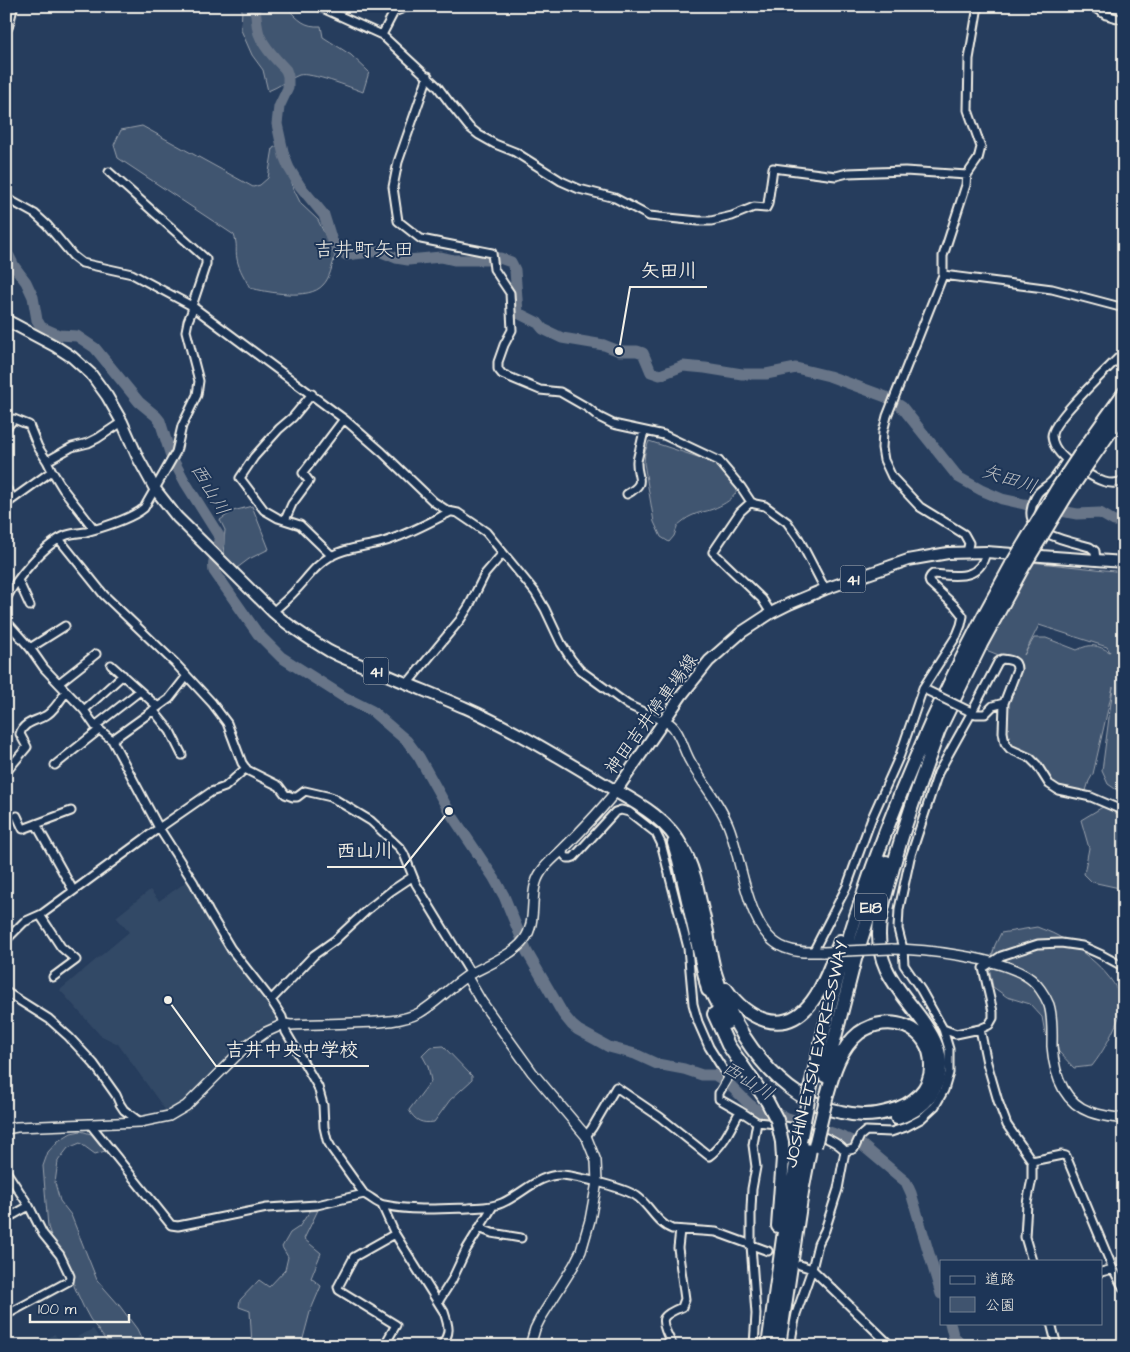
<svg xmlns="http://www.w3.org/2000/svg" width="1130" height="1352" font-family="'Architects Daughter','Klee One',sans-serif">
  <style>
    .built { fill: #334966 }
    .green { fill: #40546f; stroke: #9aa2ac; fill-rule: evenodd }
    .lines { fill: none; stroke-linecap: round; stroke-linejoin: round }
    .river { stroke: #677588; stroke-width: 11 }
    .street-casing { stroke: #f4f1e8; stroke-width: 11 }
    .secondary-casing { stroke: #f4f1e8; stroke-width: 12 }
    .primary-casing { stroke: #f4f1e8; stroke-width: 14 }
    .highway-casing { stroke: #f4f1e8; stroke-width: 16 }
    .street { stroke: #1d3557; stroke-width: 7 }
    .secondary { stroke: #1d3557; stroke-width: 9 }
    .primary { stroke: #1d3557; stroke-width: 10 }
    .highway { stroke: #1d3557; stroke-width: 12 }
    .street-bridge-casing { stroke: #f4f1e8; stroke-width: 11; stroke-linecap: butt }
    .secondary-bridge-casing { stroke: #f4f1e8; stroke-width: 12; stroke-linecap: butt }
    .highway-bridge-casing { stroke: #f4f1e8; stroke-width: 16; stroke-linecap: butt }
    .street-bridge { stroke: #1d3557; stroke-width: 7 }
    .secondary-bridge { stroke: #1d3557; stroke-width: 9 }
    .highway-bridge { stroke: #1d3557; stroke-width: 12 }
    .labels { text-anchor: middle; stroke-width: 4; stroke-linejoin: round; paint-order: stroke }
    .shield { fill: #1d3557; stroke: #b4b9bc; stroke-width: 1 }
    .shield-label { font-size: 16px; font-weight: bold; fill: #f4f1e8 }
    .street-label { font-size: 18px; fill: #f4f1e8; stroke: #1d3557 }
    .water-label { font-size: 19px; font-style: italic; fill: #bcbfc2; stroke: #1d3557 }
    .quarter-label { font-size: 20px; fill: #f4f1e8; stroke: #1d3557 }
    .leader { fill: none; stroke: #f4f1e8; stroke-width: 2 }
    .callout-dot { fill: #f4f1e8; stroke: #1d3557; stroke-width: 2 }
    .callout-label { font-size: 19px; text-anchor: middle; font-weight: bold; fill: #f4f1e8; stroke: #1d3557; stroke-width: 4; stroke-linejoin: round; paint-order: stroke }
  </style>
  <rect width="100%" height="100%" fill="#263d5d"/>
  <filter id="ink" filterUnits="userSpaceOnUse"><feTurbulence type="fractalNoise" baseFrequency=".02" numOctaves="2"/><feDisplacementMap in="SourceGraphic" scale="10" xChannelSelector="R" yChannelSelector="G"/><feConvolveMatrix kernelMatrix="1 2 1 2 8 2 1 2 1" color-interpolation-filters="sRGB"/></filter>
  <g filter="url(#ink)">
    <path class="built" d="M 189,880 L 275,1009 L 279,1018 L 277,1022 L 258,1029 L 201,1086 L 180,1104 L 166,1111 L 118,1044 L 100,1035 L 60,990 L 129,932 L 116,917 L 150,890 L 159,901 Z
      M 93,1329 L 105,1346 L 38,1346 L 54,1334 L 63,1344 Z"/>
    <path class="green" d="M 240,6 L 287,6 L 287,8 C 299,20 304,27 321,26 L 323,37 L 351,55 L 369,72 L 363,92 C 350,87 311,72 299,75 C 288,79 279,87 268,91 L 263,70 L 252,55 L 241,30 L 242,9 Z
      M 142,126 L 253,187 L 260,185 L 268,178 L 273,148 L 279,145 L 286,149 L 291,159 L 290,176 L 294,190 L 301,204 L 318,220 L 335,256 C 332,266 330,278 323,285 C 309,301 268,292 250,288 C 245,278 239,270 237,259 C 235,249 238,246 234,235 L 118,158 L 114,145 L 121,130 Z
      M 649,441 L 722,465 L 735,471 C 744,492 732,501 713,509 C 706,512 698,512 691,516 C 686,518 682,522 678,525 L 674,536 L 669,542 L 661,537 L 654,522 L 644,463 L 645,452 Z
      M 252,506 L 269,549 L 249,559 L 237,568 L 223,555 L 225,530 L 220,520 L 233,511 Z
      M 1030,562 L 1124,572 L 1124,795 L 1108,784 L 1102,771 L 1113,687 L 1093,774 L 1089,781 L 1085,794 L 1059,788 L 1051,783 L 1039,764 L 1010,745 L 1007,741 L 1006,704 L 1019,663 L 986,650 ZM 1039,625 L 1107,647 L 1110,652 C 1097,645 1091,643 1077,650 L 1046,638 L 1034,638 L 1024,655 Z
      M 1106,805 L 1124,814 L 1124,889 L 1092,882 L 1084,874 L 1089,848 L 1081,820 Z
      M 1037,927 C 1044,930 1051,932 1058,936 C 1081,949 1127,982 1121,1012 C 1120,1015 1118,1019 1117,1022 C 1110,1038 1103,1052 1092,1066 L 1074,1068 L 1059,1052 L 1045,1033 L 1042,1017 L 1030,1004 L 1007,997 L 993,987 L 989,967 L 995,945 L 1001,933 Z
      M 443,1046 L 472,1076 L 472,1080 L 450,1100 L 434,1122 C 422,1124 415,1121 409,1110 L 431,1081 L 428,1066 L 422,1055 L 430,1047 Z
      M 81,1131 L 91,1134 L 105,1151 L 95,1154 L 80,1143 L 68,1148 L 58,1161 L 55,1183 L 60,1201 L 71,1215 L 97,1280 L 119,1305 L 137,1329 L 145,1346 L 110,1346 L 90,1319 L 83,1306 L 74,1286 L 74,1276 L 63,1254 L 53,1241 L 48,1227 L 43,1166 L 48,1152 L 58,1141 L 71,1133 Z
      M 318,1210 L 304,1239 L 321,1253 L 311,1278 L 321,1286 L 310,1312 L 301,1346 L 252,1346 L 250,1311 L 239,1307 L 240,1300 L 259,1280 L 269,1287 L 285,1270 L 288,1257 L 282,1247 L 290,1233 L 299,1227 L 310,1211 Z"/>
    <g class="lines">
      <path class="river" d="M 254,6 C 257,15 256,25 259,34 C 264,48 277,60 286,70 L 288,76 L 288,88 L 279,107 L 277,124 L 284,156 L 289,168 L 300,186 L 324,215 L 332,241 L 337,248 L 346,255 L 379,251 L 396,258 L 408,260 L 441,257 L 454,260 L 488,260 L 500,258 L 511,262 L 515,270 L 518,313 L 538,323 L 543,329 L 562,338 L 604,345 L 619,351 L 637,351 L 643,353 L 651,372 L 660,375 L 683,366 L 705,368 L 742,374 L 766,374 L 796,368 L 829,376 L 886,397 L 902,407 L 958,477 L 981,490 L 1002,499 L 1024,504 L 1077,514 L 1100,513 L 1114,521 L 1124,521
        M 6,254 L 9,256 L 14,266 L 26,282 L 33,297 L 37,320 L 41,327 L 59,335 L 77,336 L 95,348 L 139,402 L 156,416 L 160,421 L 171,456 L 185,482 L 219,536 C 220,549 211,558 214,571 L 258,634 L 281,657 L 344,697 L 372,711 L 407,741 L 419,757 L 449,811 L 494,878 L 504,896 L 527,952 L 563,1014 L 572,1025 L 578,1030 L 609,1047 L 635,1054 L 657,1064 L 684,1069 L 702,1075 L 715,1075 L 728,1083 L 749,1104 L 761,1113 L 779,1115 L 835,1134 L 862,1145 L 906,1182 L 911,1193 L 941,1294
        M 950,1323 L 953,1335 L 960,1344 L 960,1346"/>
      <defs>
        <path id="street" d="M 318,6 L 382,35 L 437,86 L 449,102 L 469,127 L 479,135 L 495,144 L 515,152 L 561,181 L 579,189 L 615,198 L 649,216 L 699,221 L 711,221 L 732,216 L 754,207 L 766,208 L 768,204 L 773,168 L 836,176 L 848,173 L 905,171 L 967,175
          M 1092,6 L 1106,15 L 1124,20
          M 382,35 L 394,12 L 409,6
          M 428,76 L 398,162 L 393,187 L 398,221 L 421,239 L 492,253 L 494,269 L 510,293 L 512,330 L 504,345 L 498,362 L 498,369 L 502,374 L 540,390 L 560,392 L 588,408 L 599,417 L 613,424 L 664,435 L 719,461 L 741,487 L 751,502 L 755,504 L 765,506 L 787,522 L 799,539 L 825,589
          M 6,198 L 35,214 L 47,225 L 73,256 L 82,263 L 132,274 L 192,306 L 344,419 L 382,452 L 434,502 L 448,511 L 458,513 L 486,532 L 535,592 L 545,609 L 561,643 L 571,659 L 580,670 L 628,705 L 663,721
          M 943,275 L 1052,289 L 1124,308
          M 1124,352 C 1111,366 1051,421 1052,436 C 1053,453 1072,465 1085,472 C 1096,479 1111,488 1124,480
          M 312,394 L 293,417 L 279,429 L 254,457 L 240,478 L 264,510 L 278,518 L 300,525 L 332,556
          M 6,428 L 14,419 L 29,425 L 38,447 L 47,461 L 52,471 L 6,504
          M 47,461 L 72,447 L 88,443 L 98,438 L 122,422
          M 1066,461 C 1062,467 1058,474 1053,480 C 1049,485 1042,488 1038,493 C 1034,499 1032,504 1031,511 C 1028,535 1073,542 1090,547 L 1095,551 L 1096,560
          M 52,471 L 63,489 L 94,529
          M 6,488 L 13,498
          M 627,494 C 648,482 636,479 637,461 L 644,431
          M 751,502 L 740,512 L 713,552 L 762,599 L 771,613
          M 285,520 L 292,504 L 309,481 L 303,473 L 344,419
          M 59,539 L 104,595 L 175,663 L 212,703 L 227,723 L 242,763 L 247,770 L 279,786 L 285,794 L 293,797 L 297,797 L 305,791 L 331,797 L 371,821 L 400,848 L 404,854 L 416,884 L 471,974
          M 967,552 L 969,543 L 964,534 L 920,507 L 892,477 L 884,460 L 882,448 L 883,432 L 887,416 L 943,275 L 943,256 L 966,185 L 967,175 L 978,159 L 981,147 L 968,110 L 969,59 L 978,6
          M 18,580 L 30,606
          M 6,599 C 16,579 45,543 67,535 C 74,533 80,533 86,532 C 104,527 131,519 144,508 L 176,452 L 182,426 L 197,395 L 199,381 L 186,331 L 188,321 L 192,311 L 192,306 L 206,264 L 206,259 L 109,172
          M 273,612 C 280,605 288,599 295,591 C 307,579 315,565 331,556 C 347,547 366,547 383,542 C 407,535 428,523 450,512
          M 6,621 L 30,648 L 44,668 L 84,710 L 95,726 L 112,740 L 159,828 L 194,883 L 209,912 L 231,949 L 271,1000 L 282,1017 L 286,1032 L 318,1087 L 323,1105 L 324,1127 L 327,1140 L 332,1149 L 364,1194
          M 30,648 L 65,626
          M 111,665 L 158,707
          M 59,683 L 96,654
          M 407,684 L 460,620 L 469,606 L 485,574 L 503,553
          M 84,710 L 123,675
          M 153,710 L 170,731 L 182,755
          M 969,711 L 976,714 L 985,714 L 993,706 L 1004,703
          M 95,726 L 140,691
          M 112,740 L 169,699 L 187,676
          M 55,765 L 99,730
          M 6,772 L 27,747 L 20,734 C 23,721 39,721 48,714 C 55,709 61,699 66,692
          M 17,816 L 23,829 L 71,811
          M 36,824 L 73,890
          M 561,851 L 567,858 L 571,858 L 574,857 L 615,812 L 621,810 L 629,812 L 656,833 L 661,843 L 688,948 L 693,1004 L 698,1022 L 709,1047 L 726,1074 L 728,1078 L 719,1093 L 719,1099 L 740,1111 L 757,1122 L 753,1145 L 756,1167 L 752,1189 L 751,1209 L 751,1245 L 756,1314 L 754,1346
          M 40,915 L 61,947 L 76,960 L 53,977
          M 6,940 L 24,922 L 42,914 L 159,828 L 211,792 L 225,787 L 246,768
          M 813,952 L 847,886 L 871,820 L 900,755 L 923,688 L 957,635 L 961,625 L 963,616 L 955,606 L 930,583 C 928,579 929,577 933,574 C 956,576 980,581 986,552
          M 6,992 L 49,1019 L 69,1037 L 94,1064 L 116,1095 L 120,1104 L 124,1110 L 140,1122
          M 271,1000 L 314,955 L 335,940 L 367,910 L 391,891 L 412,877
          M 943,1029 L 956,1034 L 980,1029 L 989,1025 L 993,1018 L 993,1012 L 983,968 L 1001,956 L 1038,944 L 1061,943 L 1082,946 L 1102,955 L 1124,967
          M 980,1029 L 987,1063 L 998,1101 L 1007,1125 L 1032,1161 L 1032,1179 L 1027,1203 L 1025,1237 L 1032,1261
          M 757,1122 C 780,1124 831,1133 845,1151
          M 90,1124 L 167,1220 L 171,1225 L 178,1226 L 267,1208 L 317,1205 L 364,1194 C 371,1197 377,1204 384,1205 C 412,1211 440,1209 468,1208 C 479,1207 491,1208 502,1203 C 521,1195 540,1173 563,1175 C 579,1177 628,1188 639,1198 C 651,1208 658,1224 672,1229 L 716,1232 L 768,1251
          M 586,1136 L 592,1128 L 616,1087 L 660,1117 L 709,1156 C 724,1145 731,1127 740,1111
          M 1032,1161 L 1062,1155 L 1066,1156 L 1113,1269 L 1124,1289
          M 6,1171 L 29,1206 L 43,1234 L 60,1255 L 70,1276 L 69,1281 L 6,1315
          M 382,1205 L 395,1234 L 444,1312 C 449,1327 451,1333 441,1346
          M 6,1219 L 29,1206
          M 479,1228 L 492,1233 L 521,1238
          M 800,1265 L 812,1269 L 891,1346
          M 1101,1272 L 1113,1269
          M 438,1302 L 452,1280 L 466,1250 L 493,1206
          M 1051,1323 L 1057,1346
          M 384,1346 L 396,1325 L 339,1290 L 338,1287 L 354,1257 L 395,1234
          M 673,1346 C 670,1340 661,1324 664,1318 C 667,1313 677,1309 682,1307 L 685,1299 L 678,1248 L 680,1230
          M 791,1346 L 792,1335 L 796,1314 L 812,1269 L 818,1244 L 825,1230 L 838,1189 L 845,1151 L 854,1149 L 860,1136 L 866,1131 L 891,1132 L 906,1127 L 921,1119 L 935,1106 L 944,1090 L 949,1073 L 949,1049 L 943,1029 L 921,990 L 904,965 L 903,949 L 898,929 L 899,909 L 910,858 L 938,773 L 972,712 L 998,662 L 1002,659 C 1010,660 1017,660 1017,669 L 1004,703 L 1003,732 L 1005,743 L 1010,749 L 1030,758 L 1037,765 L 1049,784 L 1058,790 L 1091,797 L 1124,811"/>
        <path id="secondary" d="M 663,721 C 664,721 669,723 670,724 C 679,730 684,751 690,761 C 702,783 720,803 729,827 C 742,860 747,934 785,948 C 797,953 810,952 823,952
          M 891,949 C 925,949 1001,958 1028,977 C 1037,983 1045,995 1049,1005 C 1053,1018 1052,1033 1052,1046 C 1054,1073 1063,1102 1090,1112 C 1101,1116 1112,1117 1124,1119
          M 467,977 L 481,1001 L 532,1072 L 586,1136 L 596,1161 L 597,1182 L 590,1220 L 581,1251 L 574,1265 L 540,1319 L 535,1329 L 530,1346
          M 6,1129 L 17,1127 L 140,1122 L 169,1116 L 186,1106 L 247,1045 L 266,1032 L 284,1024 L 291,1025 C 311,1024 332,1024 352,1023 C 374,1022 399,1023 419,1013 C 438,1002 452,985 470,974 C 486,966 514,954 524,940 C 539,920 527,892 541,872 C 547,863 555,857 562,850 C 581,831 600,812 616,791"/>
        <path id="primary" d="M 6,320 L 55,346 L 72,357 L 91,374 L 107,396 L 122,422 L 138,458 L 155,489 L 177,517 L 273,612 C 290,627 309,639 329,651 C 346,660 364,666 382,673 C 410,685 438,696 466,708 C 518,731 567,762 616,791 L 681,696 L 709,661 L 742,632 L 771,613 L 789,604 L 825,589 L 908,560 L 948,553 L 986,552 L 1124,562"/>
        <path id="highway" d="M 6,26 L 11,6
          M 1079,456 L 1124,393
          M 1089,462 L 1124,412
          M 937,734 L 981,644 L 1023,567
          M 616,791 C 643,806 668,821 683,849 C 690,862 694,874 697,888 C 700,903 704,918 707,932 C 709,946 711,960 715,973 C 733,1032 777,1099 841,1112 C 857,1116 874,1116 890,1111 C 912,1105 932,1090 931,1065 C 931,1026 888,1012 859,1033 C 840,1048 833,1073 827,1095
          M 674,843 L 679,860 L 708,990
          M 706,982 L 727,1023
          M 726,989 C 735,1002 748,1015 765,1020 C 810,1033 828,973 840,941
          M 714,1014 L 728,1045 L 767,1101
          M 825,1076 L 855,959 L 886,862
          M 810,1090 C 824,1028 839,965 860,904 C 899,786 951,672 1012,564
          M 897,1118 C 912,1113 926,1105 933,1091 C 960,1042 903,1008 886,968 C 881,957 879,946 879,935 C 879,916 885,897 890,879 C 903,827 922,777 940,727
          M 778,1226 L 783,1158 L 782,1142
          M 768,1346 L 783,1238 L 800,1141
          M 779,1346 L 802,1192 L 811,1144"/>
      </defs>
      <use href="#street" class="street-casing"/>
      <use href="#secondary" class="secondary-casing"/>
      <use href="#primary" class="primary-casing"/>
      <use href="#highway" class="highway-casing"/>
      <use href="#street" class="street"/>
      <use href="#secondary" class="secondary"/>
      <use href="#primary" class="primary"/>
      <use href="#highway" class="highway"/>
      <defs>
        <path id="street-bridge" d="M 928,691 L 967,710"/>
        <path id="secondary-bridge" d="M 823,952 L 891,949"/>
        <path id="highway-bridge" d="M 1012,564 L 1057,489 L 1079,456
          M 1023,567 L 1066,496 L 1089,462
          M 767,1101 L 777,1120 L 782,1142
          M 800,1141 L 810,1090
          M 815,1146 L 827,1095"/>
      </defs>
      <use href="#street-bridge" class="street-bridge-casing"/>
      <use href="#secondary-bridge" class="secondary-bridge-casing"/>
      <use href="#highway-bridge" class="highway-bridge-casing"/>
      <use href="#street-bridge" class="street-bridge"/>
      <use href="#secondary-bridge" class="secondary-bridge"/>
      <use href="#highway-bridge" class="highway-bridge"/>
    </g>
  </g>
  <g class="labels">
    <g class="shield">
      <rect x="840.5" y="565.5" width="25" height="27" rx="4"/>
      <rect x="363.5" y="657.5" width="25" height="27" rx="4"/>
      <rect x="855" y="893.5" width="32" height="27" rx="4"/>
    </g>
    <g class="shield-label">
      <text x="853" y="585">41</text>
      <text x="376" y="677">41</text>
      <text x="871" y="913">E18</text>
    </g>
    <g class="street-label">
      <text transform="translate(651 714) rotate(-54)" y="6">神田吉井停車場線</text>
      <text transform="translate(816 1054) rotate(-77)" y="6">JOSHIN-ETSU EXPRESSWAY</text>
    </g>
    <g class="water-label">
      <text transform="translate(1010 478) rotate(18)" y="7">矢田川</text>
      <text transform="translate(211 489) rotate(59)" y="7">西山川</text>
      <text transform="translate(749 1080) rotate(32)" y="7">西山川</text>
    </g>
    <g class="quarter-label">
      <text x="364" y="256">吉井町矢田</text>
    </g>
  </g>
  <path class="leader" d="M619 351L630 287H707M449 811L404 867H327M168 1000L216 1066H369"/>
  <g class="callout-dot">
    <circle cx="619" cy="351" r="5"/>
    <circle cx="449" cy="811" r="5"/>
    <circle cx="168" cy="1000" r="5"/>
  </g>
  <g class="callout-label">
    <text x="669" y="277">矢田川</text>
    <text x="365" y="857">西山川</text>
    <text x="292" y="1056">吉井中央中学校</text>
  </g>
  <rect width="1130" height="1352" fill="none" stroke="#1d3557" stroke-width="25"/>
  <rect x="12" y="12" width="1105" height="1327" fill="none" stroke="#f4f1e8" stroke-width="2" filter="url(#ink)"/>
  <rect x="940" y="1260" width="162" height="65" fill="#1d3557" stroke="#738091"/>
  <rect x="950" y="1276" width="25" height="8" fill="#1d3557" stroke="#738091"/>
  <text x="985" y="1284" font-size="15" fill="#f4f1e8">道路</text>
  <rect x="950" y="1297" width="25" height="15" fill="#40546f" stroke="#738091"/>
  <text x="985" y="1310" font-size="15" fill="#f4f1e8">公園</text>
  <path d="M30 1314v8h99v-8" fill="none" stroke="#f4f1e8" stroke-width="2.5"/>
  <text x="38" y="1314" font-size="15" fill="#f4f1e8" stroke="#1d3557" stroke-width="4" paint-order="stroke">100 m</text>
</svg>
